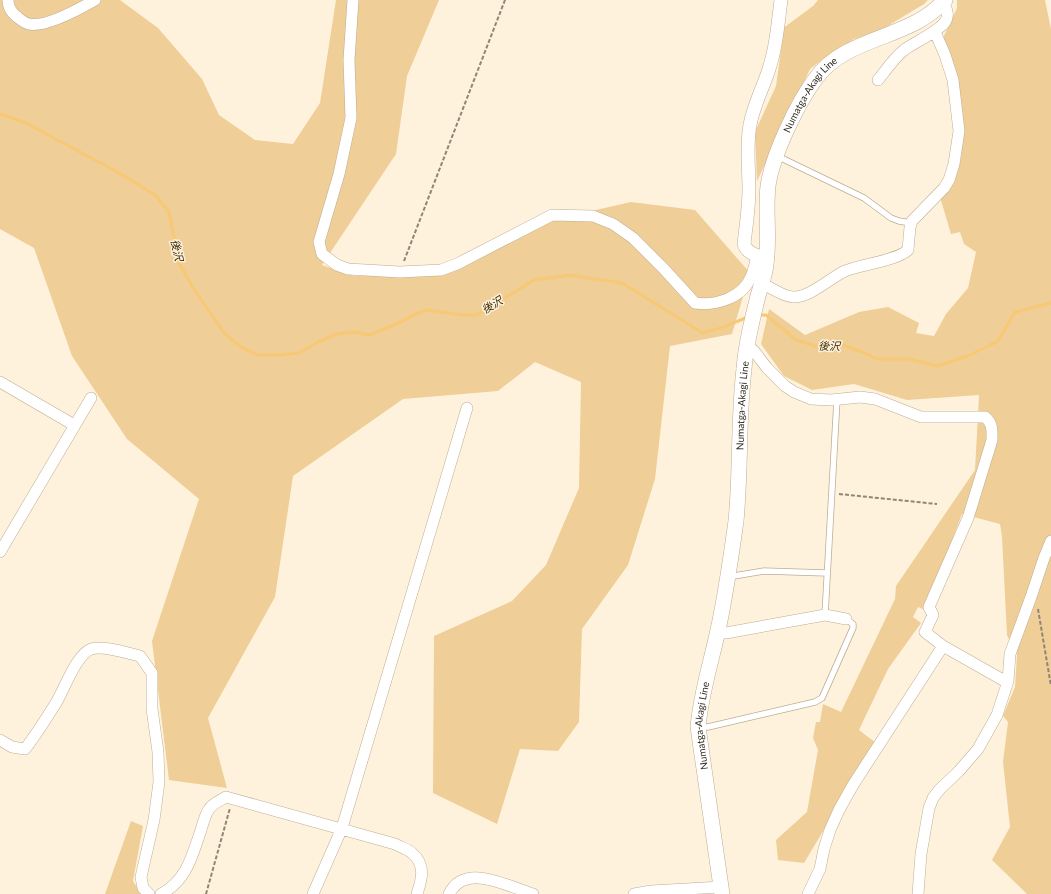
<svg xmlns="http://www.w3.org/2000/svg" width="1051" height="894" font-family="Lato,'Noto Sans JP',sans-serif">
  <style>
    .green { fill: #efce97 }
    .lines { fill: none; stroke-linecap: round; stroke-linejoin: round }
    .stream { stroke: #f8c874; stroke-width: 3 }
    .service-casing { stroke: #bdad94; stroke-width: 7 }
    .minor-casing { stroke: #bdad94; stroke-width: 12 }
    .tertiary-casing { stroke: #bdad94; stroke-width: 14 }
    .secondary-casing { stroke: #bdad94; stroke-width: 16 }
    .path { stroke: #8f8677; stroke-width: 2; stroke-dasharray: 4 2; stroke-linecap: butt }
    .service { stroke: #fff; stroke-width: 5.5 }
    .minor { stroke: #fff; stroke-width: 11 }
    .tertiary { stroke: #fff; stroke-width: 13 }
    .secondary { stroke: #fff; stroke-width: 15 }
    .labels { text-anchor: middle; stroke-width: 3; stroke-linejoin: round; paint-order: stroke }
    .street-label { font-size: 10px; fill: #312b21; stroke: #fff2dc }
    .water-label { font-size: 11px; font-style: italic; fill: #3f2c05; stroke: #fff2dc }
  </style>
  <rect width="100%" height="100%" fill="#fff2dc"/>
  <path class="green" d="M 0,0 L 120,0 L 158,28 L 202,79 L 219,115 L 255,140 L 293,144 L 320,103 L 336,0 L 439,0 L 407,76 L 396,154 L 322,265 L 354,276 L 440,275 L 475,261 L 552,220 L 631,202 L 695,210 L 750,273 L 732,334 L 670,346 L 655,479 L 628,565 L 582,629 L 579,722 L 558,751 L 520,749 L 497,824 L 433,793 L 434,636 L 512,601 L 546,565 L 579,488 L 581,382 L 535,362 L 498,391 L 403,399 L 293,476 L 275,597 L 208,718 L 227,788 L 169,780 L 152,641 L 199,499 L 127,439 L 72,356 L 34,248 L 0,229 Z
    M 818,0 L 928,0 L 924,4 L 881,30 L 854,39 L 829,55 L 810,69 L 757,181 L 755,132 L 776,86 L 782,43 L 782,29 L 813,6 Z
    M 957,0 L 1045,0 L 1051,29 L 1051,894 L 1027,894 L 992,860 L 1010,827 L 1003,762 L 1008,722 L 1003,716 L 1015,687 L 1017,655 L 1007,635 L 1002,537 L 1000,524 L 962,514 L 925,610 L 918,607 L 913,617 L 921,623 L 888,669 L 859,730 L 876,743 L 804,863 L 778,860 L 776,840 L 807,812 L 818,750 L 813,738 L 816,722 L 820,722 L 823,704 L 841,712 L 895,599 L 896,586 L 975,470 L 979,395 L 907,400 L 854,384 L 812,390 L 784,376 L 761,344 L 769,309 L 805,335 L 859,312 L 888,307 L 919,323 L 916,333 L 934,336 L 946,314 L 968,288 L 976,252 L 964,244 L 960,232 L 951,234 L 940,197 L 955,177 L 961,159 L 963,136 L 943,38 L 957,8 Z
    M 131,821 L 143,826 L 133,881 L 141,894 L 105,894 Z"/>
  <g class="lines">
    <path class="stream" d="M 0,114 L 26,123 L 121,174 L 155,195 L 169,212 L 179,263 L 192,286 L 224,333 L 241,347 L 258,355 L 278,355 L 299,353 L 318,342 L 337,334 L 354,332 L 370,335 L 401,322 L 415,314 L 427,310 L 462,315 L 477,315 L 534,280 L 570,275 L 622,283 L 703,333 L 721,328 L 748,317
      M 758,315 L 766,315 L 795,339 L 820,348 L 843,345 L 862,352 L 877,359 L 909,359 L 938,366 L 970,355 L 998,341 L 1015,312 L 1051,303"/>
    <defs>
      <path id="service" d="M 777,156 L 864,198 L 891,218 L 899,221 L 911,223
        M 728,577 L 764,571 L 827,573
        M 825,615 L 837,399
        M 698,727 L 708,727 L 815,702 L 822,698 L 853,628 L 853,624 L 846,619"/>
      <path id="minor" d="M 8,0 C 8,7 11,12 16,16 C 20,19 24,23 29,24 C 45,28 81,8 95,0
        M 353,0 L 349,60 L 351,118 L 339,174 L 319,242 L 322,254 L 337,265 L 348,269 L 400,272 L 441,270 L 457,264 L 552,215 L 593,216 L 613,224 L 633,238 L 664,269 L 695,303 C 716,306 742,298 751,277 C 754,270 755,263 757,256
        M 878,80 C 886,70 894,58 904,50 C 915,42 938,32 945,22 C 950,15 946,8 943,2
        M 762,283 C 771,288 782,296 793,297 C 809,298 830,278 845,271 C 862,264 896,261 908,250 L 910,227 L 912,221 L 944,188 L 949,180 L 954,164 L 959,131 L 953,80 L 945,55 L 935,32
        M 747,346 L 754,351 L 767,368 L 785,386 L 794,392 L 811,399 L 831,400 L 860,397 L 875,399 L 921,417 L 985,417 C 993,423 992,431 992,440 L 968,518 L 929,607 L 933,615 L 925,632 L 943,646 L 1003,680 L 1008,681
        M 0,382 L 74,425
        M 0,552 L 91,398
        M 718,632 L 726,633 L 825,615 L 846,619
        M 0,740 L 12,747 L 25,749 C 36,735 46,719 56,703 C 64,690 76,655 91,649 C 103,645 127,653 140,656 L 152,673 L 152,709 L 158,752 L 159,782 L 154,820 L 141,877 L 143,888 L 149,894
        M 161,894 C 187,880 192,856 201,830 C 203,823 205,815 209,809 C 212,804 221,800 226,797 L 395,844 C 400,847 408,849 412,853 C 426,865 422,879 417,894
        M 313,894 L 342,828 L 467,408
        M 449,894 C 465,862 507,886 533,894
        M 634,894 L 651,891 L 721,887
        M 808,894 L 820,869 L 824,849 L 830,830 L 839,810 L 853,785 L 943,646
        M 918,894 L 921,854 L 929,808 L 933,798 L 940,789 L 959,771 L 978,749 L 997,715 L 1008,681 L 1010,654 L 1031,597 L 1044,558 L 1051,541"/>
      <path id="tertiary" d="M 767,258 C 758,256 747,254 744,244 C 746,226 749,207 749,189 C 749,168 746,146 750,125 C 753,107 762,90 768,72 C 776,49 778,24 781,0"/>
      <g id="secondary">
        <path id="s1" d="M 722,894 L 698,727 C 701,693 711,663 718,630 C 726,594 731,557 736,521 C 741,470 738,419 744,369 C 746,344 752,320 758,296 C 761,285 765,275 766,264 C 770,238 765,212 768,186 C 772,156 798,102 816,78 C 848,35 910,40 945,0"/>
      </g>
    </defs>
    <use href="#service" class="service-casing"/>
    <use href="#minor" class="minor-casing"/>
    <use href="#tertiary" class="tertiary-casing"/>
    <use href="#secondary" class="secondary-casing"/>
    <path class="path" d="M 404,261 L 505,0
      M 839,494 L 937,504
      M 1038,609 L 1051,686
      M 206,894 L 230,808"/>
    <use href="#service" class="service"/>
    <use href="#minor" class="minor"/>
    <use href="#tertiary" class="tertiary"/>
    <use href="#secondary" class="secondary"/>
  </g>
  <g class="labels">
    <g class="street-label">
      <text dy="4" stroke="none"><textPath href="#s1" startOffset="818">Numatga-Akagi Line</textPath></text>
      <text dy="4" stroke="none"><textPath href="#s1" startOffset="494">Numatga-Akagi Line</textPath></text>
      <text dy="4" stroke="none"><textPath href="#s1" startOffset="170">Numatga-Akagi Line</textPath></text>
    </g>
    <g class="water-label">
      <text transform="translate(177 250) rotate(77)" y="4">後沢</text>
      <text transform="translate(492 305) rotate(-31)" y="4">後沢</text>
      <text transform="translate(829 346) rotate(1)" y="4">後沢</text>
    </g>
  </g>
</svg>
